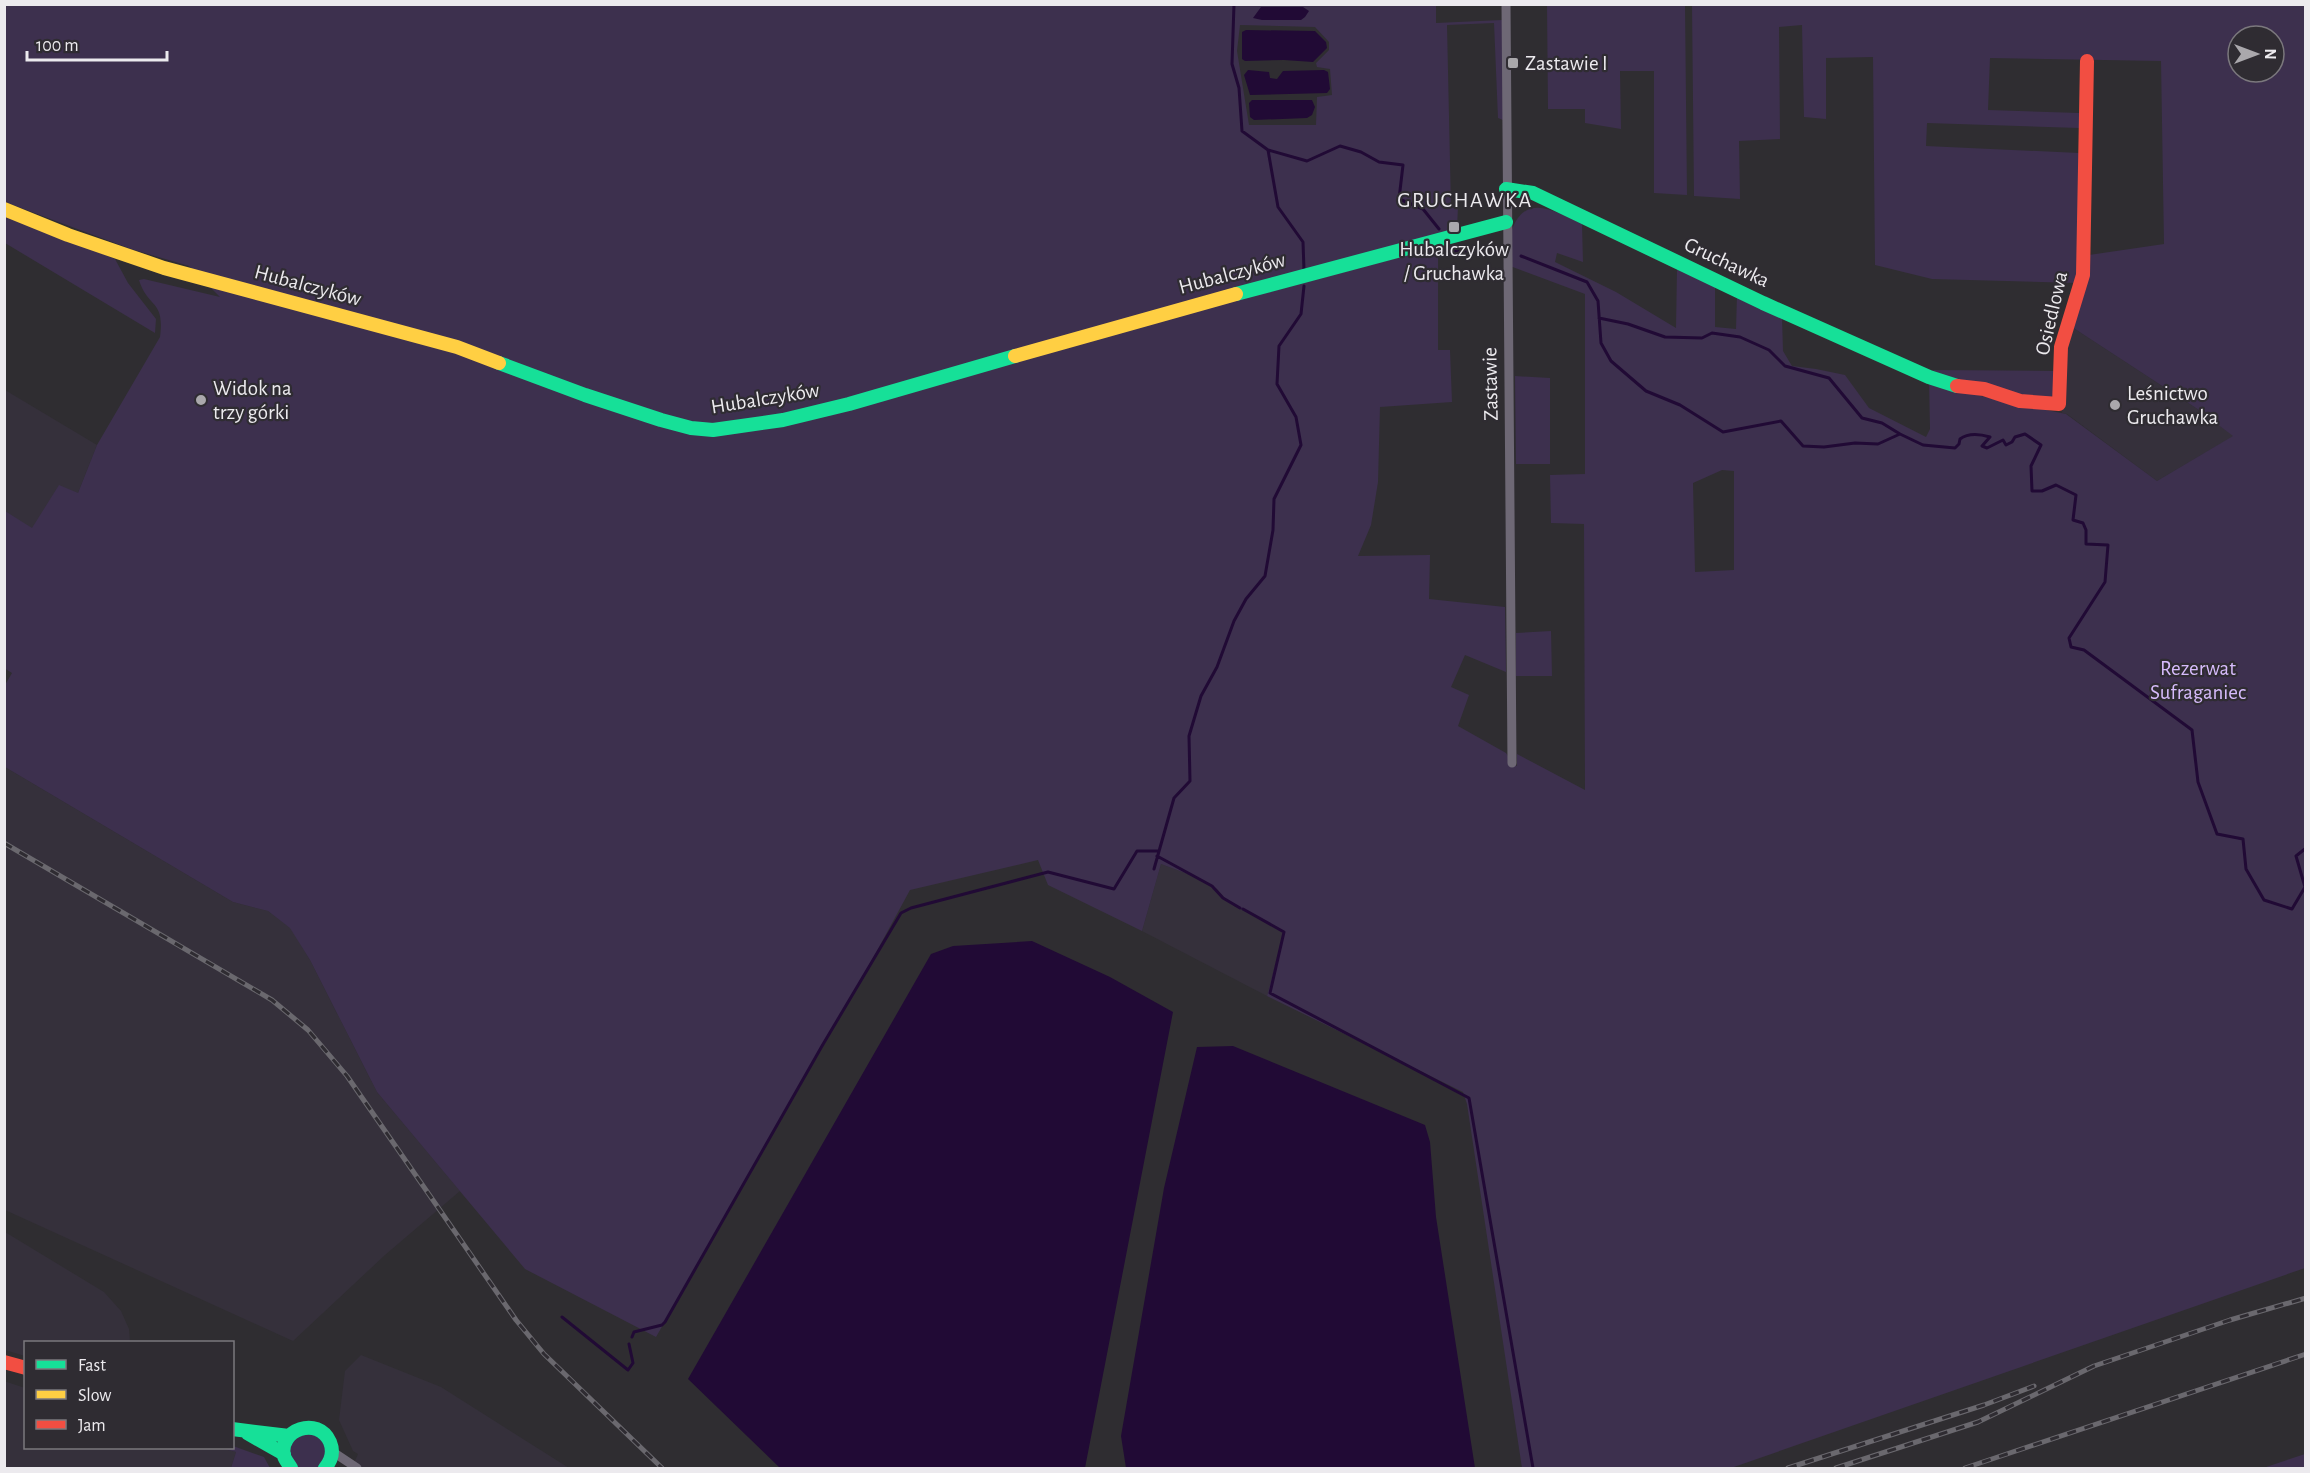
<svg xmlns="http://www.w3.org/2000/svg" width="2310" height="1473" font-family="'Alegreya Sans',sans-serif">
  <style>
    .built { fill: #35303b }
    .green { fill: #3d304e; fill-rule: evenodd }
    .water { fill: #210a35 }
    .lines { fill: none; stroke-linecap: round; stroke-linejoin: round }
    .stream { stroke: #210a35; stroke-width: 3 }
    .street { stroke: #6e6875; stroke-width: 9 }
    .fast { stroke: #16e098; stroke-width: 14 }
    .slow { stroke: #ffcf43; stroke-width: 14 }
    .jam { stroke: #f24e42; stroke-width: 14 }
    .rail-casing { stroke: #6a686e; stroke-width: 5 }
    .rail { stroke: #2f2c32; stroke-width: 3; stroke-dasharray: 9; stroke-linecap: butt }
    .poi-dot { fill: #aaa8ac; stroke: #2f2c32; stroke-width: 2 }
    .labels { text-anchor: middle; stroke-width: 4.5; stroke-linejoin: round; paint-order: stroke }
    .poi-label { font-size: 21px; fill: #eceaee; stroke: #2f2c32; text-anchor: start }
    .street-label { font-size: 21px; fill: #eceaee; stroke: #2f2c32 }
    .park-label { font-size: 21px; fill: #d6bbfb; stroke: #2f2c32 }
    .neighbourhood-label { font-size: 22px; letter-spacing: 1.5px; fill: #eceaee; stroke: #2f2c32 }
  </style>
  <rect width="100%" height="100%" fill="#2f2d31"/>
  <path class="built" d="M 2072,327 L 2196,408 L 2234,436 L 2157,481 L 2067,414 L 2062,413 L 2064,349 Z
    M 5,390 L 97,445 L 78,493 L 5,639 Z
    M 5,767 L 233,902 L 268,911 L 291,928 L 310,960 L 377,1092 L 460,1191 L 385,1255 L 293,1341 L 5,1210 Z
    M 1161,864 L 1201,879 L 1217,889 L 1229,903 L 1284,931 L 1267,996 L 1142,931 Z
    M 5,1232 L 104,1292 L 121,1311 L 129,1329 L 130,1342 L 26,1342 L 25,1356 L 5,1350 Z
    M 361,1355 L 441,1387 L 569,1468 L 352,1468 L 358,1454 L 353,1451 L 339,1420 L 345,1371 Z
    M 4,1381 L 25,1388 L 26,1448 L 221,1448 L 236,1452 L 231,1468 L 5,1468 Z"/>
  <path class="green" d="M 1436,4 L 1436,23 L 1502,20 L 1503,120 L 1498,118 L 1494,23 L 1447,25 L 1451,208 L 1458,206 L 1457,230 L 1264,281 L 1265,293 L 1438,247 L 1438,350 L 1450,350 L 1452,402 L 1380,407 L 1378,482 L 1371,525 L 1358,556 L 1430,555 L 1429,599 L 1505,607 L 1506,672 L 1465,655 L 1451,687 L 1469,695 L 1458,726 L 1506,753 L 1512,763 L 1517,766 L 1517,754 L 1585,790 L 1584,524 L 1551,523 L 1550,475 L 1585,474 L 1585,294 L 1510,266 C 1511,255 1508,237 1513,227 C 1528,192 1558,213 1582,224 L 1583,262 L 1557,253 L 1555,262 L 1616,292 L 1676,328 L 1677,269 L 1715,285 L 1715,327 L 1736,329 L 1737,295 L 1782,317 L 1783,351 L 1792,366 L 1816,369 L 1845,375 L 1869,408 L 1926,437 L 1930,429 L 1929,380 L 1950,388 L 1993,399 L 2066,414 L 2157,481 L 2233,436 L 2196,408 L 2072,327 L 2089,255 L 2164,244 L 2161,61 L 1990,58 L 1988,110 L 2079,113 L 2079,128 L 1927,123 L 1926,146 L 2079,153 L 2077,283 L 1932,279 L 1875,265 L 1873,57 L 1826,58 L 1826,119 L 1804,117 L 1802,25 L 1779,27 L 1780,139 L 1739,141 L 1740,199 L 1694,196 L 1692,5 L 2305,5 L 2305,1268 L 1731,1468 L 1522,1468 L 1467,1104 L 1463,1092 L 1267,996 L 1284,931 L 1229,903 L 1217,889 L 1201,879 L 1161,864 L 1142,931 L 1048,885 L 1038,860 L 910,890 L 860,982 L 656,1337 L 525,1269 L 377,1092 L 310,960 L 290,928 L 268,911 L 233,902 L 5,767 L 5,685 L 12,673 L 4,668 L 5,511 L 32,528 L 59,485 L 78,493 L 97,445 L 160,337 C 165,299 148,309 139,280 L 144,279 L 220,297 L 189,266 L 131,249 L 5,202 L 4,5 ZM 1240,25 L 1315,27 L 1329,42 L 1329,50 L 1316,63 L 1317,67 L 1330,69 L 1332,95 L 1317,97 L 1316,125 L 1249,125 L 1237,51 ZM 2238,36 L 2274,36 L 2274,72 L 2238,72 ZM 1722,470 L 1734,471 L 1734,570 L 1695,572 L 1693,483 Z
    M 1547,5 L 1685,5 L 1687,195 L 1654,193 L 1654,71 L 1620,71 L 1621,129 L 1585,123 L 1585,109 L 1548,109 Z
    M 4,214 L 115,259 L 128,283 L 156,319 L 155,333 L 5,243 Z
    M 1932,370 L 2054,371 L 2055,390 L 2050,401 L 1957,381 Z
    M 1515,376 L 1550,378 L 1550,464 L 1516,464 Z
    M 1551,631 L 1552,676 L 1516,676 L 1516,633 Z
    M289 1451a19 19 0 1 1 38 0a19 19 0 1 1-38 0Z
    M 233,1446 L 264,1457 L 270,1468 L 231,1468 L 236,1452 L 221,1448 L 232,1448 Z
    M 2305,1454 L 2305,1468 L 2263,1468 Z"/>
  <path class="water" d="M 1261,7 L 1303,7 L 1309,11 L 1305,17 L 1301,20 L 1262,20 L 1253,18 Z
    M 1246,30 L 1315,31 L 1326,42 L 1327,48 L 1313,62 L 1284,60 L 1245,61 L 1242,59 L 1242,32 Z
    M 1248,70 L 1269,72 L 1270,78 L 1277,79 L 1283,71 L 1324,70 L 1328,72 L 1330,89 L 1327,93 L 1250,95 L 1244,75 Z
    M 1252,100 L 1312,100 L 1315,107 L 1312,115 L 1307,118 L 1254,120 L 1250,117 L 1249,103 Z
    M 1032,941 L 1110,977 L 1173,1012 L 1085,1468 L 780,1468 L 688,1379 L 931,954 L 953,946 Z
    M 1233,1046 L 1425,1125 L 1430,1142 L 1436,1217 L 1475,1468 L 1126,1468 L 1121,1436 L 1164,1188 L 1197,1047 Z"/>
  <g class="lines">
    <path class="stream" d="M 1234,4 L 1232,64 L 1239,88 L 1242,131 L 1268,150 L 1307,161 L 1340,146 L 1361,152 L 1379,162 L 1403,165 L 1399,199 L 1423,209 L 1439,229
      M 1268,150 L 1278,207 L 1303,242 L 1304,270
      M 1443,251 L 1486,251
      M 1521,256 L 1587,282 L 1598,301 L 1601,343 L 1611,361 L 1646,391 L 1680,405 L 1723,432 L 1781,421 L 1803,446 L 1824,447 L 1855,443 L 1878,444 L 1900,434 L 1923,445 L 1955,448 L 1959,444 L 1960,439 C 1968,433 1980,434 1990,437 L 1982,446 L 1987,448 L 2003,440 L 2006,445 L 2012,442 L 2015,437 L 2025,434 L 2041,445 L 2031,466 L 2032,491 L 2042,491 L 2056,485 L 2076,495 L 2073,520 L 2083,523 L 2086,530 L 2086,544 L 2108,545 L 2105,582 L 2069,638 L 2071,647 L 2084,650 L 2192,730 L 2198,782 L 2217,834 L 2243,839 L 2246,869 L 2264,900 L 2292,909 L 2305,887 L 2296,856 L 2306,848
      M 1599,318 L 1628,324 L 1665,337 L 1702,338 L 1712,333 L 1740,337 L 1769,350 L 1785,366 L 1829,378 L 1862,418 L 1882,423 L 1900,434
      M 1157,856 L 1212,886 L 1223,898 L 1240,908
      M 1154,869 L 1174,798 L 1190,781 L 1189,736 L 1201,696 L 1217,667 L 1234,621 L 1246,599 L 1265,576 L 1273,530 L 1274,499 L 1301,445 L 1296,417 L 1277,384 L 1279,346 L 1301,314 L 1304,286
      M 1243,909 L 1284,932 L 1270,993 L 1469,1098 L 1533,1468
      M 562,1317 L 628,1370 L 633,1363 L 629,1344
      M 632,1337 L 634,1332 L 662,1325 L 665,1322 L 822,1046 L 901,913 L 911,908 L 1048,872 L 1114,889 L 1137,851 L 1159,851"/>
    <path class="street" d="M 1506,4 L 1512,763
      M 333,1452 L 357,1468"/>
    <path class="fast" d="M 1506,189 L 1533,193 L 1763,303 L 1929,377 L 1957,386
      M 1236,294 L 1506,222
      M 499,363 L 585,395 L 661,420 L 691,428 L 713,430 L 783,420 L 849,404 L 1015,356
      M 232,1429 L 289,1436
      M 247,1433 L 284,1454
      M 291,1468 C 289,1464 285,1460 284,1456 C 278,1430 318,1415 330,1442 C 334,1452 332,1460 325,1468"/>
    <path class="slow" d="M 4,209 L 68,235 L 164,268 L 457,347 L 499,363
      M 1015,356 L 1236,294"/>
    <path class="jam" d="M 1957,386 L 1984,389 L 2020,401 L 2059,404 L 2061,347 L 2083,275 L 2087,61
      M 4,1362 L 26,1368"/>
    <defs>
      <path id="rail" d="M 4,843 L 272,1000 L 308,1030 L 347,1076 L 516,1320 L 544,1354 L 662,1468
        M 1788,1468 L 1984,1405 L 2034,1386
        M 1836,1468 L 1978,1422 L 2094,1366 L 2230,1320 L 2306,1298
        M 1965,1468 L 2306,1354"/>
    </defs>
    <use href="#rail" class="rail-casing"/>
    <use href="#rail" class="rail"/>
  </g>
  <g class="poi-dot">
    <rect x="1507" y="57" width="12" height="12" rx="3"/>
    <rect x="1448" y="221" width="12" height="12" rx="3"/>
    <circle cx="201" cy="400" r="6"/>
    <circle cx="2115" cy="405" r="6"/>
  </g>
  <g class="labels">
    <g class="poi-label">
      <text x="1525" y="70">Zastawie I</text>
      <text x="1454" y="256" text-anchor="middle">Hubalczyków<tspan x="1454" dy="24">/ Gruchawka</tspan></text>
      <text x="213" y="395">Widok na<tspan x="213" dy="24">trzy górki</tspan></text>
      <text x="2127" y="400">Leśnictwo<tspan x="2127" dy="24">Gruchawka</tspan></text>
    </g>
    <g class="street-label">
      <text transform="translate(1727 262) rotate(25)" y="7">Gruchawka</text>
      <text transform="translate(1232 273) rotate(-15)" y="7">Hubalczyków</text>
      <text transform="translate(308 285) rotate(15)" y="7">Hubalczyków</text>
      <text transform="translate(2051 313) rotate(-77)" y="7">Osiedlowa</text>
      <text transform="translate(1490 384) rotate(-91)" y="7">Zastawie</text>
      <text transform="translate(765 398) rotate(-9)" y="7">Hubalczyków</text>
    </g>
    <g class="park-label">
      <text x="2198" y="675">Rezerwat<tspan x="2198" dy="24">Sufraganiec</tspan></text>
    </g>
    <g class="neighbourhood-label">
      <text x="1465" y="207">GRUCHAWKA</text>
    </g>
  </g>
  <rect width="2310" height="1473" fill="none" stroke="#eceaee" stroke-width="12"/>
  <rect x="24" y="1341" width="210" height="108" fill="#2f2c32" stroke="#7b787d" stroke-width="1.5"/>
  <rect x="36" y="1360" width="30" height="9" fill="#16e098" stroke="#7b787d" stroke-width="1.5"/>
  <text x="78" y="1371" font-size="18" fill="#eceaee">Fast</text>
  <rect x="36" y="1390" width="30" height="9" fill="#ffcf43" stroke="#7b787d" stroke-width="1.5"/>
  <text x="78" y="1401" font-size="18" fill="#eceaee">Slow</text>
  <rect x="36" y="1420" width="30" height="9" fill="#f24e42" stroke="#7b787d" stroke-width="1.5"/>
  <text x="78" y="1431" font-size="18" fill="#eceaee">Jam</text>
  <g transform="translate(2256 54) rotate(90)"><circle r="28" fill="#2f2c32" stroke="#7b787d" stroke-width="1.5"/>
  <path d="M0-4.5L10 22L0 15L-10 22Z" fill="#aaa8ac"/>
  <text y="-9" font-size="16" font-weight="bold" text-anchor="middle" fill="#eceaee">N</text>
  </g>
  <path d="M27 51v9h140v-9" fill="none" stroke="#eceaee" stroke-width="3"/>
  <text x="36" y="51" font-size="18" fill="#eceaee" stroke="#2f2c32" stroke-width="4.5" paint-order="stroke">100 m</text>
</svg>
